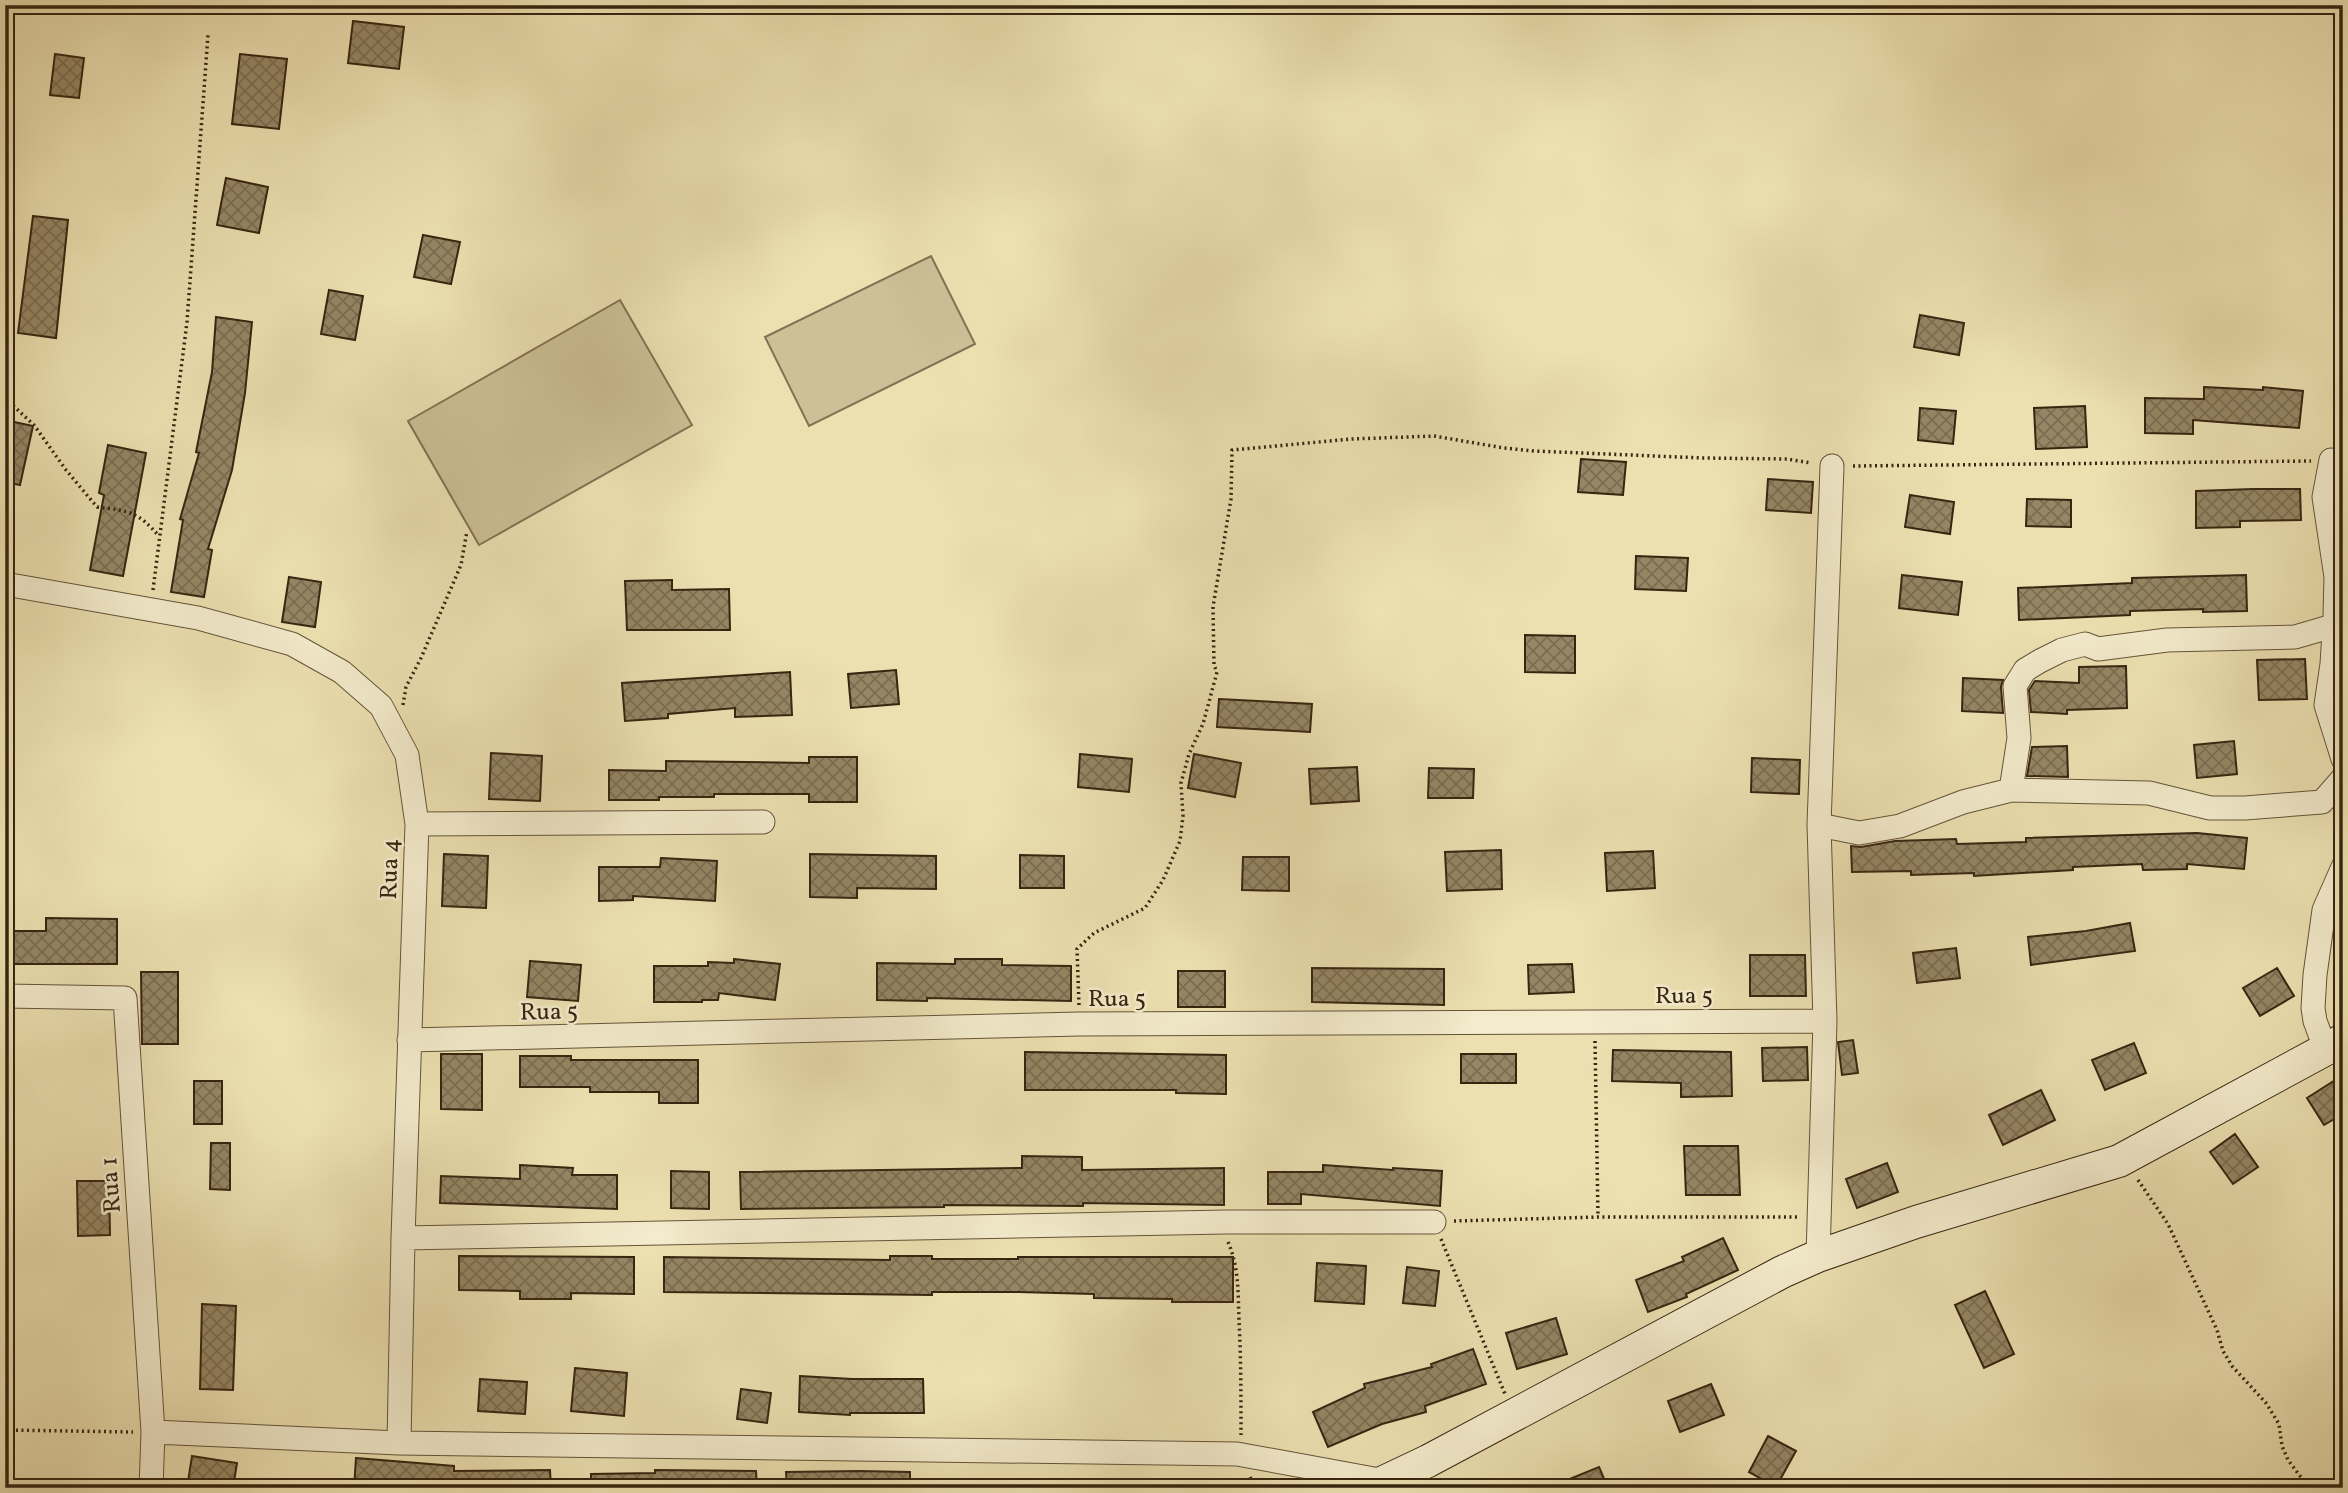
<svg xmlns="http://www.w3.org/2000/svg" width="2348" height="1493" font-family="Vollkorn,serif">
  <style>
    .grass { fill: #cdc096; stroke: #827253; stroke-width: 2 }
    .building { fill: url(#building-cross-hatch); stroke: #372510; stroke-width: 2 }
    .lines { fill: none; stroke-linecap: round; stroke-linejoin: round }
    .street-casing { stroke: #645438; stroke-width: 25 }
    .secondary-casing { stroke: #372510; stroke-width: 34 }
    .path { stroke: #372510; stroke-width: 3.5; stroke-dasharray: 2 3.5; stroke-linecap: butt }
    .street { stroke: #f3ebcc; stroke-width: 23 }
    .secondary { stroke: #f3ebcc; stroke-width: 32 }
    .labels { text-anchor: middle; stroke-width: 5; stroke-linejoin: round; paint-order: stroke }
    .street-label { font-size: 24px; fill: #372510; stroke: #f3ebcc }
  </style>
  <defs>
    <pattern id="building-cross-hatch" width="8" height="8" patternUnits="userSpaceOnUse" patternTransform="scale(1.75)"><rect width="8" height="8" fill="#958664"/><path d="M0 0l8 8M0 8l8-8" fill="none" stroke="#7a6d51"/></pattern>
  </defs>
  <rect width="100%" height="100%" fill="#ece0b1"/>
  <filter id="stains"><feTurbulence type="fractalNoise" baseFrequency=".00286" numOctaves="4"/><feColorMatrix values="0 0 0 0 .2 0 0 0 0 .09 0 0 0 0 .02 0 0 0 .5 -.17"/></filter>
  <radialGradient id="worn" r=".72"><stop offset=".6" stop-color="#630" stop-opacity="0"/><stop offset="1" stop-color="#630" stop-opacity=".3"/></radialGradient>
  <path class="grass" d="M 931,256 L 975,344 L 809,426 L 765,337 Z
    M 620,300 L 692,425 L 479,545 L 408,421 Z"/>
  <path class="building" d="M 353,21 L 404,27 L 399,69 L 348,63 Z
    M 55,54 L 84,58 L 79,98 L 50,95 Z
    M 240,54 L 287,59 L 279,129 L 232,124 Z
    M 226,178 L 268,187 L 259,233 L 217,225 Z
    M 33,216 L 68,220 L 56,338 L 18,333 Z
    M 423,235 L 460,242 L 451,284 L 414,277 Z
    M 329,290 L 363,296 L 355,340 L 321,334 Z
    M 1920,315 L 1964,323 L 1959,355 L 1914,347 Z
    M 216,317 L 252,322 L 245,393 L 232,470 L 208,549 L 212,550 L 204,597 L 171,592 L 183,520 L 180,519 L 199,453 L 196,452 L 212,372 Z
    M 2204,387 L 2263,390 L 2263,387 L 2303,391 L 2299,428 L 2193,420 L 2193,434 L 2145,433 L 2145,398 L 2204,399 Z
    M 2085,406 L 2087,447 L 2036,449 L 2034,408 Z
    M 1920,408 L 1956,411 L 1953,444 L 1918,440 Z
    M 5,420 L 33,426 L 20,485 L 5,482 Z
    M 108,445 L 146,453 L 123,576 L 90,570 L 104,495 L 99,493 Z
    M 1581,459 L 1626,462 L 1623,495 L 1578,492 Z
    M 1768,479 L 1813,482 L 1811,513 L 1766,510 Z
    M 2253,489 L 2300,489 L 2301,520 L 2240,521 L 2240,527 L 2196,528 L 2196,491 Z
    M 1910,495 L 1954,502 L 1950,534 L 1905,527 Z
    M 2027,499 L 2071,500 L 2071,527 L 2026,526 Z
    M 1636,556 L 1688,558 L 1686,591 L 1635,589 Z
    M 1902,575 L 1962,582 L 1958,615 L 1899,608 Z
    M 2246,575 L 2247,611 L 2203,612 L 2203,609 L 2130,611 L 2130,615 L 2019,620 L 2018,588 L 2132,583 L 2132,578 Z
    M 289,577 L 321,582 L 315,627 L 282,622 Z
    M 672,580 L 672,590 L 729,589 L 730,630 L 627,630 L 625,581 Z
    M 1525,635 L 1575,636 L 1575,673 L 1525,672 Z
    M 2305,659 L 2307,699 L 2259,700 L 2257,660 Z
    M 2126,666 L 2127,708 L 2067,710 L 2067,714 L 2031,712 L 2029,690 L 2035,681 L 2079,683 L 2079,667 Z
    M 896,670 L 899,704 L 851,708 L 848,674 Z
    M 790,672 L 792,715 L 735,717 L 735,708 L 668,714 L 668,718 L 625,721 L 622,683 Z
    M 1963,678 L 2003,680 L 2001,687 L 2003,713 L 1962,711 Z
    M 1219,699 L 1312,704 L 1310,732 L 1217,727 Z
    M 2234,741 L 2237,774 L 2197,778 L 2194,745 Z
    M 2067,746 L 2068,777 L 2027,776 L 2032,747 Z
    M 491,753 L 542,756 L 540,801 L 489,799 Z
    M 1080,754 L 1132,759 L 1129,792 L 1078,787 Z
    M 1194,754 L 1241,763 L 1235,797 L 1188,788 Z
    M 809,757 L 857,757 L 857,802 L 809,802 L 809,794 L 714,794 L 714,797 L 659,797 L 659,800 L 609,800 L 609,770 L 666,771 L 666,761 L 809,763 Z
    M 1752,758 L 1800,760 L 1799,794 L 1751,792 Z
    M 1357,767 L 1359,801 L 1311,804 L 1309,769 Z
    M 1429,768 L 1474,769 L 1473,798 L 1428,798 Z
    M 2197,833 L 2247,838 L 2244,869 L 2187,864 L 2187,869 L 2143,870 L 2142,864 L 2073,867 L 2073,870 L 1974,876 L 1974,873 L 1911,875 L 1911,871 L 1852,872 L 1851,846 L 1861,847 L 1895,841 L 1956,839 L 1957,844 L 2026,842 L 2026,838 Z
    M 1501,850 L 1502,889 L 1447,891 L 1445,852 Z
    M 1653,851 L 1655,888 L 1607,891 L 1605,853 Z
    M 444,854 L 488,856 L 486,908 L 442,906 Z
    M 810,854 L 936,856 L 936,889 L 857,888 L 857,898 L 810,897 Z
    M 1020,855 L 1064,856 L 1064,888 L 1020,888 Z
    M 1243,857 L 1289,857 L 1289,891 L 1242,890 Z
    M 661,858 L 717,861 L 715,901 L 633,896 L 633,900 L 599,901 L 599,867 L 660,867 Z
    M 46,918 L 117,919 L 117,964 L 8,964 L 8,931 L 46,931 Z
    M 2130,923 L 2135,951 L 2031,965 L 2028,937 L 2086,931 Z
    M 1956,948 L 1960,978 L 1917,983 L 1913,953 Z
    M 1750,955 L 1805,955 L 1806,996 L 1750,996 Z
    M 734,959 L 780,964 L 775,1000 L 719,993 L 718,1000 L 702,1000 L 702,1002 L 654,1002 L 654,966 L 708,966 L 708,962 L 734,963 Z
    M 955,959 L 1002,959 L 1002,965 L 1071,966 L 1071,1001 L 927,998 L 927,1001 L 877,1000 L 877,963 L 955,964 Z
    M 530,961 L 581,965 L 578,1001 L 527,997 Z
    M 1572,964 L 1574,992 L 1529,994 L 1528,965 Z
    M 1312,968 L 1444,969 L 1444,1005 L 1312,1002 Z
    M 2277,968 L 2294,996 L 2260,1016 L 2243,988 Z
    M 1178,971 L 1225,971 L 1225,1007 L 1178,1007 Z
    M 141,972 L 178,972 L 178,1044 L 142,1044 Z
    M 1853,1040 L 1858,1073 L 1842,1075 L 1838,1042 Z
    M 2134,1043 L 2146,1073 L 2105,1090 L 2092,1060 Z
    M 1807,1047 L 1808,1080 L 1763,1081 L 1762,1048 Z
    M 1613,1050 L 1731,1052 L 1732,1096 L 1681,1097 L 1681,1083 L 1612,1081 Z
    M 1025,1052 L 1226,1055 L 1226,1094 L 1176,1093 L 1176,1090 L 1025,1090 Z
    M 441,1054 L 482,1054 L 482,1110 L 441,1109 Z
    M 1461,1054 L 1516,1054 L 1516,1083 L 1461,1083 Z
    M 520,1056 L 571,1056 L 571,1060 L 698,1060 L 698,1103 L 659,1103 L 659,1092 L 590,1092 L 590,1087 L 520,1087 Z
    M 2343,1075 L 2343,1114 L 2324,1125 L 2307,1098 Z
    M 194,1081 L 222,1081 L 222,1124 L 194,1124 Z
    M 2041,1090 L 2055,1120 L 2003,1145 L 1989,1115 Z
    M 2235,1134 L 2258,1167 L 2233,1184 L 2210,1152 Z
    M 211,1143 L 230,1143 L 230,1190 L 210,1189 Z
    M 1684,1146 L 1738,1146 L 1740,1195 L 1686,1195 Z
    M 1022,1156 L 1082,1157 L 1082,1170 L 1224,1168 L 1224,1205 L 1083,1203 L 1083,1206 L 944,1205 L 944,1207 L 741,1209 L 740,1172 L 1022,1168 Z
    M 1887,1163 L 1898,1192 L 1857,1208 L 1846,1179 Z
    M 520,1165 L 573,1168 L 572,1175 L 617,1175 L 617,1209 L 440,1203 L 441,1176 L 520,1179 Z
    M 1323,1165 L 1393,1170 L 1393,1168 L 1442,1171 L 1440,1206 L 1301,1194 L 1301,1204 L 1268,1204 L 1268,1172 L 1323,1172 Z
    M 671,1171 L 709,1172 L 709,1209 L 671,1208 Z
    M 77,1181 L 109,1181 L 110,1235 L 78,1236 Z
    M 1723,1238 L 1738,1270 L 1686,1294 L 1687,1297 L 1648,1312 L 1636,1280 L 1684,1261 L 1682,1257 Z
    M 459,1256 L 634,1257 L 634,1294 L 571,1293 L 571,1299 L 520,1299 L 520,1291 L 459,1290 Z
    M 890,1256 L 932,1256 L 932,1259 L 1018,1259 L 1018,1257 L 1233,1257 L 1233,1302 L 1172,1302 L 1172,1299 L 1094,1298 L 1094,1294 L 1018,1292 L 932,1292 L 932,1295 L 664,1292 L 664,1257 L 890,1260 Z
    M 1317,1263 L 1366,1266 L 1364,1304 L 1315,1301 Z
    M 1407,1267 L 1439,1271 L 1435,1306 L 1403,1303 Z
    M 1985,1291 L 2014,1354 L 1984,1368 L 1955,1305 Z
    M 202,1304 L 236,1306 L 233,1390 L 200,1389 Z
    M 1556,1318 L 1567,1354 L 1517,1369 L 1506,1333 Z
    M 1473,1349 L 1486,1384 L 1425,1406 L 1426,1412 L 1382,1424 L 1328,1447 L 1313,1412 L 1365,1388 L 1364,1384 L 1432,1367 L 1431,1364 Z
    M 575,1368 L 627,1373 L 624,1416 L 571,1411 Z
    M 800,1376 L 852,1379 L 923,1379 L 924,1413 L 850,1413 L 850,1415 L 799,1412 Z
    M 480,1379 L 527,1382 L 525,1414 L 478,1411 Z
    M 1711,1384 L 1724,1415 L 1680,1432 L 1668,1401 Z
    M 741,1389 L 771,1393 L 767,1423 L 737,1419 Z
    M 1768,1436 L 1796,1451 L 1776,1487 L 1749,1472 Z
    M 192,1456 L 237,1463 L 233,1488 L 187,1488 Z
    M 356,1458 L 454,1466 L 454,1471 L 550,1470 L 551,1488 L 354,1488 Z
    M 1599,1467 L 1608,1488 L 1550,1488 L 1550,1487 Z
    M 655,1470 L 756,1471 L 757,1488 L 591,1488 L 591,1474 L 655,1473 Z
    M 859,1471 L 910,1472 L 910,1488 L 787,1488 L 786,1472 Z"/>
  <g class="lines">
    <defs>
      <path id="street" d="M 2331,460 L 2324,497 L 2336,577 L 2335,616 L 2332,664 L 2326,705 L 2343,759
        M 5,584 L 198,618 L 292,644 L 342,672 L 381,706 L 407,755 L 417,824 L 403,1238 L 399,1443
        M 2011,790 L 2019,738 L 2015,686 L 2025,670 L 2040,661 L 2062,650 L 2085,644 L 2098,649 L 2167,640 L 2295,637 L 2343,623
        M 417,824 L 763,822
        M 1819,825 L 1859,833 L 1900,826 L 1963,802 L 2011,790 L 2149,793 L 2210,808 L 2245,808 L 2322,802 L 2343,778
        M 5,996 L 125,998 L 153,1432 L 151,1488
        M 409,1040 L 1079,1024 L 1825,1021
        M 2325,1048 L 2315,1021 L 2313,1008 L 2315,975 L 2324,910 L 2343,867
        M 403,1238 L 1226,1222 L 1434,1222
        M 1818,1256 L 1825,1021 L 1819,825 L 1832,466
        M 153,1432 L 399,1443 L 1237,1454 L 1385,1481"/>
      <path id="secondary" d="M 1371,1488 L 1428,1461 L 1782,1272 L 1818,1256 L 1916,1222 L 2119,1161 L 2343,1040"/>
    </defs>
    <use href="#street" class="street-casing"/>
    <use href="#secondary" class="secondary-casing"/>
    <path class="path" d="M 5,398 L 34,425 L 66,470 L 97,507 C 129,511 137,511 159,536
      M 1853,466 L 2311,461
      M 153,590 L 187,322 L 208,35
      M 403,705 L 406,687 L 421,658 L 461,565 L 467,531
      M 1079,1005 L 1077,949 L 1094,933 L 1145,908 L 1163,880 L 1180,841 L 1183,816 L 1181,783 L 1189,754 L 1203,724 L 1217,672 L 1214,665 L 1213,607 L 1231,499 L 1232,450 L 1352,439 L 1434,436 L 1504,448 L 1534,451 L 1703,458 L 1787,459 L 1811,463
      M 1595,1041 L 1598,1217
      M 2138,1180 L 2168,1224 L 2217,1330 L 2223,1351 L 2232,1366 L 2266,1403 L 2279,1424 L 2282,1446 L 2288,1460 L 2303,1480 L 2318,1486 L 2336,1488
      M 1454,1221 L 1598,1217 L 1800,1217
      M 1441,1239 L 1505,1394
      M 1228,1242 C 1239,1267 1238,1293 1239,1321 C 1241,1359 1241,1397 1241,1435
      M 5,1430 L 133,1432
      M 1250,1477 L 1256,1488"/>
    <use href="#street" class="street"/>
    <use href="#secondary" class="secondary"/>
  </g>
  <g class="labels">
    <g class="street-label">
      <text transform="translate(389 869) rotate(-88)" y="8">Rua 4</text>
      <text x="1684" y="1003">Rua 5</text>
      <text x="1117" y="1006">Rua 5</text>
      <text transform="translate(549 1011) rotate(-1)" y="8">Rua 5</text>
      <text transform="translate(110 1185) rotate(-94)" y="8">Rua 1</text>
    </g>
  </g>
  <rect width="2348" height="1493" fill="none" stroke="#ece0b1" stroke-width="28"/>
  <rect x="7" y="7" width="2334" height="1479" fill="none" stroke="#372510" stroke-width="3.5"/>
  <rect x="14" y="14" width="2320" height="1465" fill="none" stroke="#372510" stroke-width="2"/>
  <rect width="100%" height="100%" filter="url(#stains)"/>
  <rect width="100%" height="100%" fill="url(#worn)"/>
</svg>
